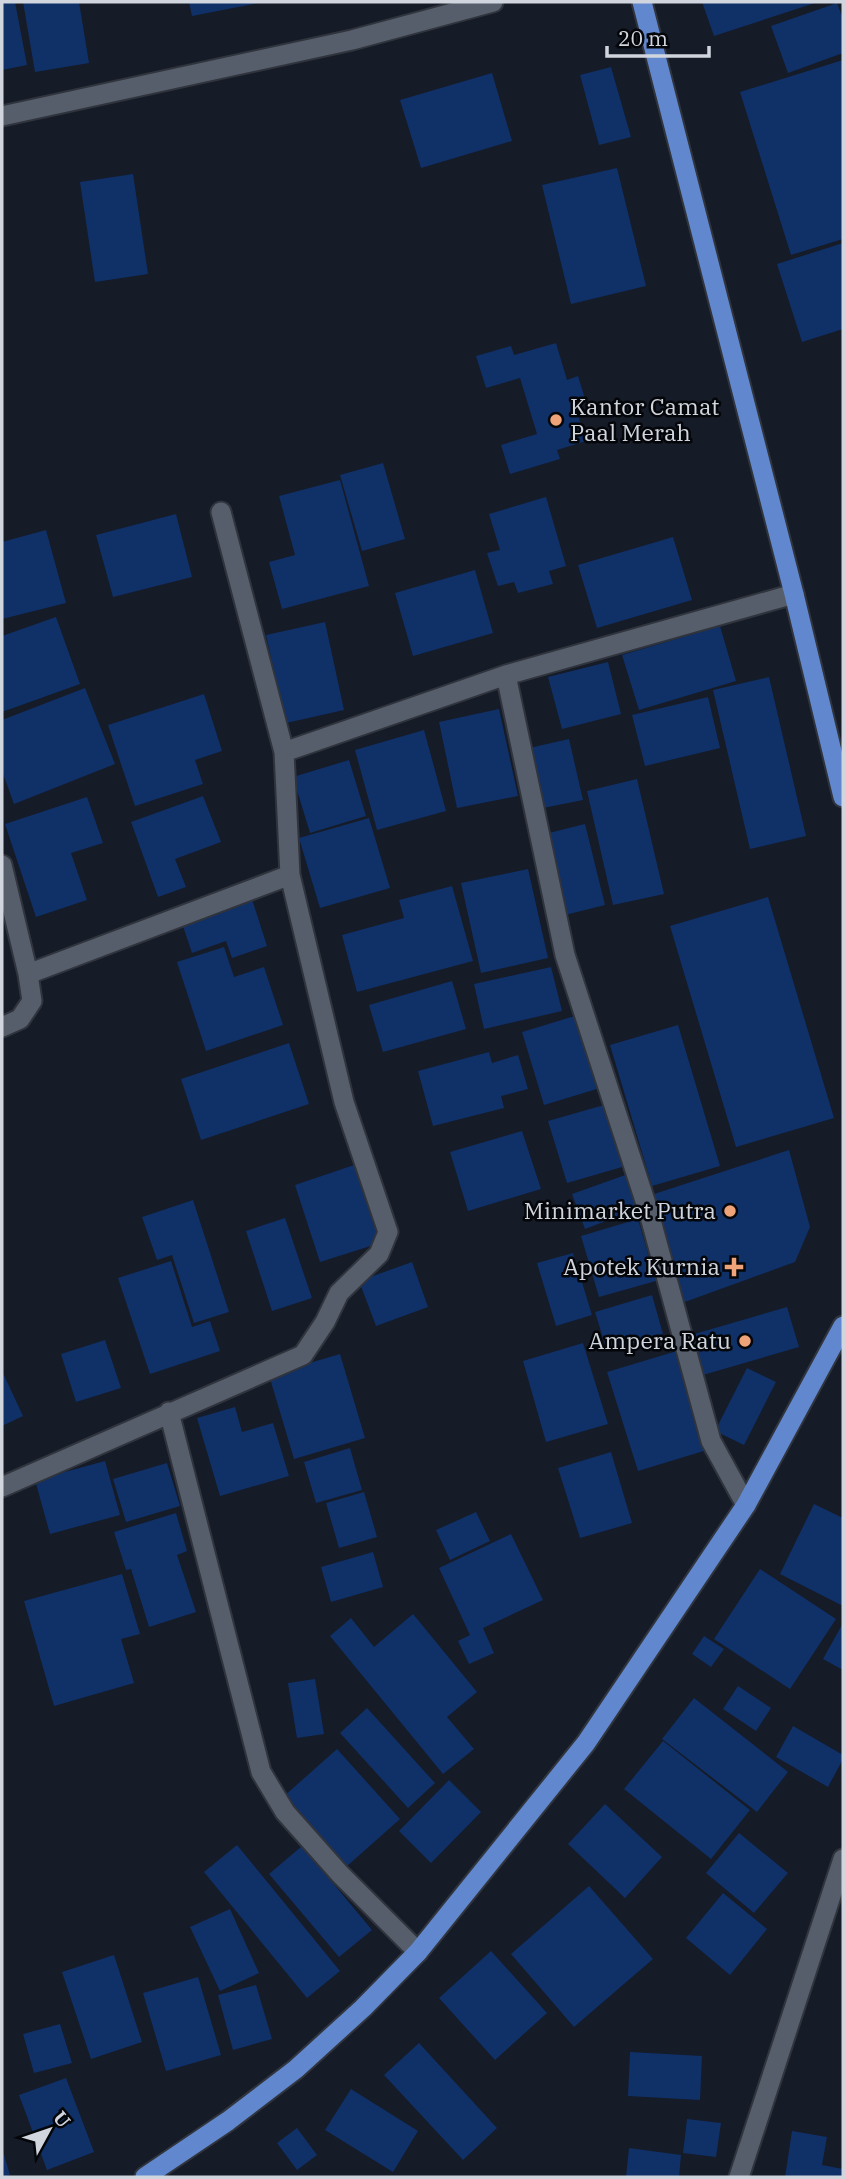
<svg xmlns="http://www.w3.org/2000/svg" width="845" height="2179" font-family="'IBM Plex Serif',serif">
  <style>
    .building { fill: #103068 }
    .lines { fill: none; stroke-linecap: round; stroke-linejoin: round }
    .minor-casing { stroke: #30343d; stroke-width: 23 }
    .tertiary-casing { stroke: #30343d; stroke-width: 23 }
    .trunk-casing { stroke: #30343d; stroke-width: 23 }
    .minor { stroke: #565e6c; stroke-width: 19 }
    .tertiary { stroke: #565e6c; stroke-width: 19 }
    .trunk { stroke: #6188ce; stroke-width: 19 }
    .poi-dot { fill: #efa378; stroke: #04060a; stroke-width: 2.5 }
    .labels { text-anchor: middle; stroke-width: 5; stroke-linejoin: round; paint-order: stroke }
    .poi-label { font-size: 23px; fill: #d1d6de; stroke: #04060a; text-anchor: end }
  </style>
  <rect width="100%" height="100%" fill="#151b27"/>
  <path class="building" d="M 2,2 L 15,2 L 27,65 L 2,70 Z
    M 23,2 L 79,2 L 89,63 L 35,72 Z
    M 189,2 L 257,2 L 258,3 L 192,16 Z
    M 702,2 L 818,2 L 714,36 Z
    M 837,3 L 843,19 L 843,53 L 788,73 L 771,26 Z
    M 843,60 L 843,239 L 791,255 L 740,92 Z
    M 611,67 L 631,137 L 599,145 L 580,75 Z
    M 492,73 L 512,141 L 421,168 L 400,100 Z
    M 617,168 L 646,286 L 571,304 L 542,185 Z
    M 133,174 L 148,274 L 95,282 L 80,182 Z
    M 843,243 L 843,329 L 802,342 L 777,264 Z
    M 556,343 L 567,380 L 578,376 L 586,402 L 575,405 L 586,441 L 557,450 L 560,459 L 510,474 L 501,445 L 537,434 L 520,378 L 486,388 L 476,356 L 511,346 L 514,355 Z
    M 383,463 L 405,539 L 362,551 L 340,475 Z
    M 340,480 L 369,586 L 282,609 L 269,562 L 295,555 L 279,496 Z
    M 546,497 L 566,566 L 549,571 L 553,584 L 518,593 L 514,582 L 498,586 L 487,553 L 500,550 L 489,514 Z
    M 176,514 L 192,577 L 113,597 L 96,535 Z
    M 46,530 L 66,603 L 2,619 L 2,542 Z
    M 673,537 L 692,600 L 597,628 L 578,565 Z
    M 475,570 L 493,633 L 413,656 L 395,593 Z
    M 56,617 L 80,684 L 2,712 L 2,636 Z
    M 325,622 L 344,710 L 286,723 L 266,635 Z
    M 720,626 L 736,681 L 639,710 L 622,655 Z
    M 608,662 L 621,714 L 562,729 L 548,677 Z
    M 769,677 L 806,836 L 750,849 L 713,690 Z
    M 85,688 L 115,764 L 14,804 L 2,771 L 2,720 Z
    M 204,694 L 222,751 L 195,760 L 203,784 L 135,806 L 108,725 Z
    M 708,697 L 720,748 L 645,766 L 632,715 Z
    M 499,709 L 518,796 L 457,808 L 439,722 Z
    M 424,730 L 446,811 L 377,830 L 355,750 Z
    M 569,739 L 583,800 L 538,809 L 525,749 Z
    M 349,760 L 366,816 L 310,833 L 293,777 Z
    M 637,779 L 664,894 L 613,905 L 587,791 Z
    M 203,796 L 221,842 L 175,859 L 186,887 L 158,897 L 131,822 Z
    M 87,797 L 103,843 L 71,853 L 87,900 L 36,917 L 5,824 Z
    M 369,818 L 390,888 L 320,908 L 299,838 Z
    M 585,824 L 605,905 L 565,915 L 545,834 Z
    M 528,869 L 548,958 L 481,973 L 461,883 Z
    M 452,886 L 473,961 L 357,992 L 342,935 L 404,918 L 399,900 Z
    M 251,896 L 267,946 L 232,958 L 226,941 L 192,953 L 181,920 Z
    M 768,897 L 834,1118 L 736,1147 L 670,926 Z
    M 224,947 L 234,977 L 264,967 L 283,1025 L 206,1051 L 177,962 Z
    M 551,967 L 562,1011 L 484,1029 L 474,984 Z
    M 452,981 L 466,1029 L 383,1052 L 369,1005 Z
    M 578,1015 L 600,1088 L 544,1105 L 522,1032 Z
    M 678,1025 L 720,1166 L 652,1186 L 610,1045 Z
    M 289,1043 L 309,1104 L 201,1140 L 181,1079 Z
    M 489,1052 L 492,1063 L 518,1055 L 528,1089 L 501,1096 L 504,1108 L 433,1126 L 418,1071 Z
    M 611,1103 L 629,1165 L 567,1183 L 548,1121 Z
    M 522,1131 L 541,1189 L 468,1211 L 450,1152 Z
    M 789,1150 L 810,1227 L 795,1262 L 682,1303 L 651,1195 Z
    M 354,1165 L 380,1243 L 320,1262 L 295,1185 Z
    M 628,1174 L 640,1208 L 585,1229 L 572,1194 Z
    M 193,1200 L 229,1312 L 194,1323 L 172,1255 L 157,1260 L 142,1217 Z
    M 285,1218 L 312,1298 L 272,1311 L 246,1231 Z
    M 638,1219 L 656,1281 L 599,1297 L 581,1236 Z
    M 573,1253 L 592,1315 L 556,1326 L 537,1263 Z
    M 171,1261 L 192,1327 L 210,1321 L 220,1351 L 150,1374 L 118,1278 Z
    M 412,1262 L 428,1307 L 376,1326 L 359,1281 Z
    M 652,1295 L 663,1334 L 607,1351 L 595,1312 Z
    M 787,1307 L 799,1347 L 703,1375 L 691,1335 Z
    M 105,1340 L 121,1388 L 76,1402 L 61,1354 Z
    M 583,1343 L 608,1424 L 546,1442 L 523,1361 Z
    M 677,1351 L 707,1450 L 638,1471 L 607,1372 Z
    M 340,1354 L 365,1438 L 294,1459 L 269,1375 Z
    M 747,1368 L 776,1382 L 744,1445 L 715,1431 Z
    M 2,1371 L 23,1416 L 2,1426 Z
    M 235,1407 L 242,1432 L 273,1423 L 289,1476 L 220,1496 L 197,1418 Z
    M 350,1448 L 362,1490 L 316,1503 L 304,1462 Z
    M 611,1452 L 632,1523 L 580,1538 L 558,1468 Z
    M 105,1461 L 120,1515 L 50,1534 L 35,1480 Z
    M 167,1463 L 180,1506 L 126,1522 L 113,1479 Z
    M 364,1492 L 377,1537 L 339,1548 L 326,1503 Z
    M 814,1504 L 843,1518 L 843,1606 L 780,1574 Z
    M 476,1512 L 490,1541 L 450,1560 L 436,1530 Z
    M 176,1513 L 187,1551 L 177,1555 L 196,1612 L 149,1627 L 131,1569 L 126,1570 L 114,1532 Z
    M 511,1534 L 543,1600 L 483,1628 L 494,1653 L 469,1664 L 458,1641 L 470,1635 L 439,1568 Z
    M 373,1552 L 383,1587 L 331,1602 L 321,1567 Z
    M 760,1569 L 836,1619 L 790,1689 L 714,1639 Z
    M 122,1574 L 140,1634 L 121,1639 L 134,1683 L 54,1706 L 24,1601 Z
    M 413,1614 L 477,1692 L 447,1717 L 474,1749 L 443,1774 L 330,1636 L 351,1618 L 374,1647 Z
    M 843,1623 L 843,1670 L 823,1659 Z
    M 704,1636 L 724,1649 L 711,1667 L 692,1654 Z
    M 315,1679 L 324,1734 L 297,1738 L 288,1683 Z
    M 738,1686 L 771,1708 L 756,1731 L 723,1709 Z
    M 694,1698 L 788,1772 L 757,1812 L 662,1739 Z
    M 367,1708 L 435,1783 L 408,1808 L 340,1733 Z
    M 793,1726 L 843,1755 L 843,1759 L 828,1787 L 776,1757 Z
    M 663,1741 L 750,1810 L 711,1859 L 624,1789 Z
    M 337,1749 L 400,1819 L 346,1867 L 283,1797 Z
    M 449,1780 L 481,1812 L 431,1863 L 399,1831 Z
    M 605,1804 L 662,1857 L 625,1898 L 568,1844 Z
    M 739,1833 L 788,1873 L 754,1913 L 706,1873 Z
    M 237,1845 L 340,1971 L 307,1998 L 204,1872 Z
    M 302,1846 L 372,1930 L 339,1957 L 269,1874 Z
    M 589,1886 L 653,1959 L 574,2027 L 511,1954 Z
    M 723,1893 L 767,1929 L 730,1975 L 686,1938 Z
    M 230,1909 L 259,1973 L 220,1991 L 190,1927 Z
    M 491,1951 L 547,2013 L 495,2060 L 439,1998 Z
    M 114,1955 L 142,2042 L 91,2059 L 62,1972 Z
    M 198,1977 L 221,2055 L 166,2071 L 143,1993 Z
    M 256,1985 L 272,2039 L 233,2050 L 218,1995 Z
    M 60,2024 L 72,2063 L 34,2073 L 23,2034 Z
    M 419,2043 L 497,2128 L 463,2160 L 384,2075 Z
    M 630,2052 L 702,2056 L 700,2100 L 628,2096 Z
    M 66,2078 L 94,2152 L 47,2170 L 19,2095 Z
    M 351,2089 L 418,2131 L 393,2172 L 325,2130 Z
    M 687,2119 L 721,2123 L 716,2157 L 683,2153 Z
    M 297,2128 L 317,2155 L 297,2170 L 277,2143 Z
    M 792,2131 L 827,2137 L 822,2165 L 843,2169 L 843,2177 L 785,2177 Z
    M 2,2148 L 10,2175 L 2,2177 Z
    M 629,2148 L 681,2155 L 679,2177 L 626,2177 Z"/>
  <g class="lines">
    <defs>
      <path id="minor" d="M 221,512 L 284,752
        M 506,675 L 565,955 L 649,1213 L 711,1441 L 746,1505
        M 2,865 L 28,974 L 32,1001 L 20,1019 L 2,1027
        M 28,974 L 290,875
        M 169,1412 L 261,1772 L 285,1812 L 340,1874 L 418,1952
        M 2,1487 L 303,1355 L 325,1322 L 339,1293 L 379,1254 L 388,1232 L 344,1102 L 290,875 L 284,752 L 506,675 L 794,594"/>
      <path id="tertiary" d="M 2,116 L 352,40 L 493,2
        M 739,2177 L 843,1859"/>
      <path id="trunk" d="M 642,2 L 794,594 L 843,797
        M 145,2177 L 228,2121 L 296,2069 L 363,2008 L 418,1952 L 586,1743 L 746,1505 L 843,1326"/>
    </defs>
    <use href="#minor" class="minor-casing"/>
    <use href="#tertiary" class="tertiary-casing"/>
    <use href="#trunk" class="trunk-casing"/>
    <use href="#minor" class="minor"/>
    <use href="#tertiary" class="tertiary"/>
    <use href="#trunk" class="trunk"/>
  </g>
  <g class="poi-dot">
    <circle cx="556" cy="420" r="7"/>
    <circle cx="730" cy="1211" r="7"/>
    <path d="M730.5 1256.5h7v7h7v7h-7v7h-7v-7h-7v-7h7z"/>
    <circle cx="745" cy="1341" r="7"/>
  </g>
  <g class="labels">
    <g class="poi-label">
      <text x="570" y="415" text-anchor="start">Kantor Camat<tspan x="570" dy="26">Paal Merah</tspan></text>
      <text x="716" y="1219">Minimarket Putra</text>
      <text x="720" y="1275">Apotek Kurnia</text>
      <text x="731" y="1349">Ampera Ratu</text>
    </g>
  </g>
  <rect width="845" height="2179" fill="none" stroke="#d1d6de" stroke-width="7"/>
  <g transform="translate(49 2130) rotate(50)" stroke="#04060a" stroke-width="5" paint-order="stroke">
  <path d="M0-5L12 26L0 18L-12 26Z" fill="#d1d6de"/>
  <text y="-10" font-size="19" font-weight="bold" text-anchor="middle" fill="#d1d6de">U</text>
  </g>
  <path d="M607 46v10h102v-10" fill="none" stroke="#d1d6de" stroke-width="3.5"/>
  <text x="618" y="46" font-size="21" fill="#d1d6de" stroke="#04060a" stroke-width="5" paint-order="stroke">20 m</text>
</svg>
